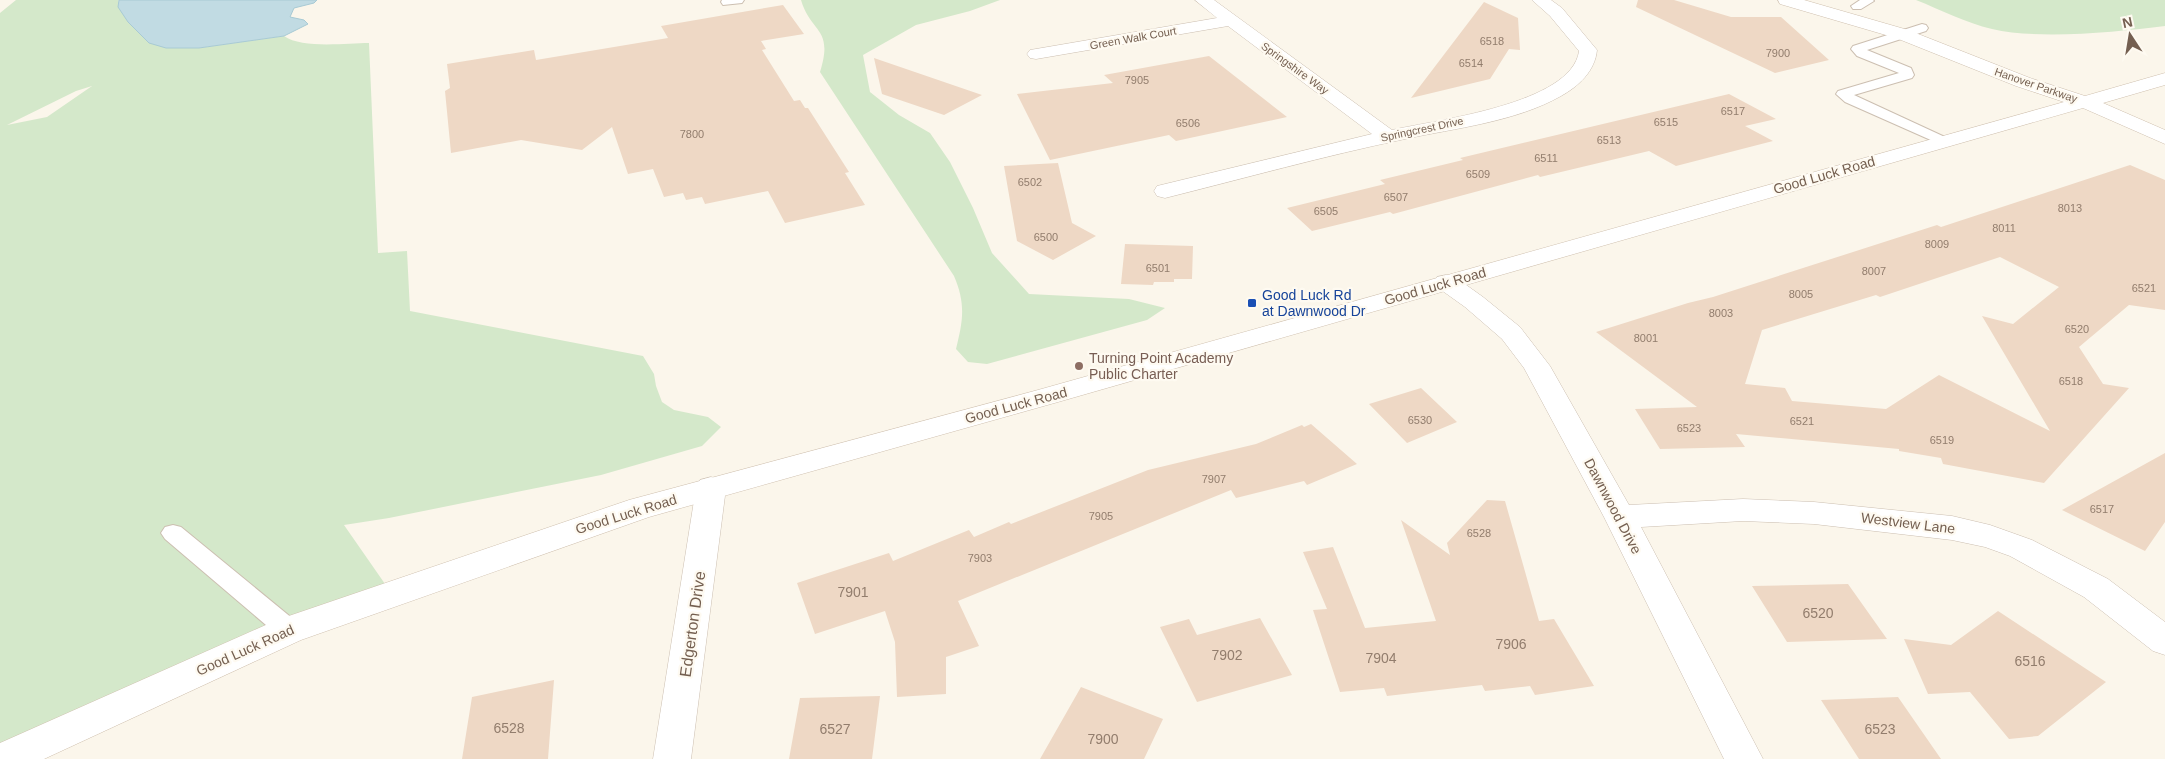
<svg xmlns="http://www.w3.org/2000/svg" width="2165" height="759" font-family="Helvetica,sans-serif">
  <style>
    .green { fill: #d4e8ca; fill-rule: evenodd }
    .water { fill: #c1dbe3; stroke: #a8cad4 }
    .building { fill: #eed8c5; fill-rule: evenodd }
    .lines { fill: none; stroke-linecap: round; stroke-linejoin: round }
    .lane-casing { stroke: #ccbfb1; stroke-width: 2 }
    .street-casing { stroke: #ccbfb1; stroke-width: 1 }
    .secondary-casing { stroke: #cfc0af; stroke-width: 1 }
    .lane { fill: #fff; fill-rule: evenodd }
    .street { fill: #fff; fill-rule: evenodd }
    .secondary { fill: #fff; fill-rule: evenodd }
    .transit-dot { fill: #1a4fb4; stroke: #fefaf1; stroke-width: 2 }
    .education-dot { fill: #8d6e63; stroke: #fefaf1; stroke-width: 2 }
    .labels { text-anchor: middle; stroke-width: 4.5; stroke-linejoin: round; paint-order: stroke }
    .far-street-label { font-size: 11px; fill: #745f50; stroke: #fefaf1 }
    .number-label { font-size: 11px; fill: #927d6d }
    .street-label { font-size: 14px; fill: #745f50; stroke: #fefaf1 }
    .transit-label { font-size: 14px; fill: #164399; stroke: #fefaf1; text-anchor: start }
    .education-label { font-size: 14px; fill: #785e54; stroke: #fefaf1; text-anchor: start }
    .near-number-label { font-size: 14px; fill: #927d6d }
    .near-street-label { font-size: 16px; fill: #745f50; stroke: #fefaf1 }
  </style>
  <rect width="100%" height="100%" fill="#fbf6eb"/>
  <path class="green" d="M 16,0 L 119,0 L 118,1 L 166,48 L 199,48 L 284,36 C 302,49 346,43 369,43 L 378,253 L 407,251 L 410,311 L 643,356 L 654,374 L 656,386 L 662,402 L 674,410 L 708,417 L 721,427 L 702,446 L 601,475 L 389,518 L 344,525 L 392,594 L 0,759 L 0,13 ZM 92,86 L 47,117 L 7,125 L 76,91 Z
    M 801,0 L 1000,0 L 970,11 L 916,25 L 863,55 L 870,92 L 899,115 L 930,133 L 950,162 L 973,208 L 992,253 L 1029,294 L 1129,299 L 1165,308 L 1147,320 L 987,364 L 968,362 L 956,349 C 963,321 966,304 954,276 L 820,72 C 834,27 811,34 801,0 Z
    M 1916,0 L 2165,0 L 2165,26 C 2116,32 2039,40 1992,29 C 1966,23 1941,10 1916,0 Z"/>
  <path class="water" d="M 119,0 L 317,0 L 314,3 L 294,8 L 290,17 L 304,20 L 308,24 L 284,36 L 199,48 L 166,48 L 149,43 L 128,22 L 118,7 Z"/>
  <path class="building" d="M 1638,0 L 1674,0 L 1731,17 L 1781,17 L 1829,60 L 1775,73 L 1636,7 Z
    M 1484,2 L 1518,18 L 1520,50 L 1509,49 L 1490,79 L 1411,98 Z
    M 783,5 L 804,34 L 761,41 L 766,49 L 762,50 L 794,101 L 800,100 L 805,108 L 808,108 L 849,172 L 845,173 L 865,205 L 785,223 L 768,191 L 705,204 L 702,197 L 686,200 L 683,193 L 664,197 L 653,169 L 628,174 L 612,127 L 582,150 L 521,140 L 451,153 L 445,91 L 450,88 L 447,64 L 534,50 L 536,60 L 668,38 L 661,26 Z
    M 1209,56 L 1287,117 L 1176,141 L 1169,135 L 1050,160 L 1017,94 L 1113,83 L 1104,75 Z
    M 874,58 L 982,95 L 944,115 L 882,94 Z
    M 1729,94 L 1776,119 L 1745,126 L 1773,141 L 1676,166 L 1649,151 L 1540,177 L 1538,175 L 1393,214 L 1390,212 L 1312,231 L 1287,208 L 1385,184 L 1380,180 L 1463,160 L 1460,158 Z
    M 1058,163 L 1072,223 L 1096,236 L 1053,260 L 1017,241 L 1004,166 Z
    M 2130,165 L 2165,180 L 2165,310 L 2129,305 L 2079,347 L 2103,384 L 2129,388 L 2044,483 L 1943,464 L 1941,458 L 1899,451 L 1899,449 L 1736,434 L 1745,447 L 1660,449 L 1635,409 L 1697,407 L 1596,332 L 1688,303 L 1713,297 L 1937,225 L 1941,227 ZM 2000,257 L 2059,287 L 2013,324 L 1982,316 L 2050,431 L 1939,375 L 1886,409 L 1792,401 L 1785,388 L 1745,384 L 1762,330 L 1876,295 L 1880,297 Z
    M 1125,244 L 1193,246 L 1192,279 L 1174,279 L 1174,282 L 1154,282 L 1153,285 L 1121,284 Z
    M 1421,388 L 1457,422 L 1407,443 L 1369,404 Z
    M 1311,424 L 1357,464 L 1307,485 L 1304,481 L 1236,498 L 1231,490 L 958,601 L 979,646 L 946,657 L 946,694 L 897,697 L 895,642 L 885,611 L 815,634 L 797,583 L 889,553 L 893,561 L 969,530 L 974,537 L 1009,522 L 1011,524 L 1148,470 L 1256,444 L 1302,425 L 1304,427 Z
    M 2165,453 L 2165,522 L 2145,551 L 2062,510 Z
    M 1487,500 L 1505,501 L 1539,621 L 1554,619 L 1594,686 L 1535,695 L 1530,686 L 1485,691 L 1482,685 L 1387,696 L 1384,688 L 1340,692 L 1313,610 L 1327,609 L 1303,552 L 1333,547 L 1365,628 L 1436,621 L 1401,520 L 1450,555 L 1447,543 Z
    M 1848,584 L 1887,639 L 1787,642 L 1752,586 Z
    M 1998,611 L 2106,682 L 2038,736 L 2009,739 L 1970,692 L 1928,694 L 1904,639 L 1951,645 Z
    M 1260,618 L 1292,675 L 1197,702 L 1160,627 L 1189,619 L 1197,635 Z
    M 554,680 L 548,759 L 462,759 L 472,697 Z
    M 1081,687 L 1163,719 L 1144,759 L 1040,759 Z
    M 880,696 L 872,759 L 789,759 L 800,698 Z
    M 1898,697 L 1941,759 L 1859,759 L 1821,700 Z"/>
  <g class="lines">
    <defs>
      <path id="lane" d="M 722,0 L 744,0 L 742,3 L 723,5 L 721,2 Z
        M 1860,0 L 1873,0 L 1874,1 L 1861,9 L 1853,9 L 1851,6 Z
        M 1922,24 L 1926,25 L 1928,28 L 1926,31 L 1867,50 L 1911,68 L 1914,75 L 1912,78 L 1854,95 L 1947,138 L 1949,141 L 1947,144 L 1942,145 L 1845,102 L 1836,94 L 1838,91 L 1899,73 L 1857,56 L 1851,49 L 1853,46 Z
        M 173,525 L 181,527 L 298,623 L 302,630 L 298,637 L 289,640 L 280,637 L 165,539 L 161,533 L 165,527 Z"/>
      <path id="street" d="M 1195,0 L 1214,0 L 1392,130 C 1436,120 1572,104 1579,51 L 1550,16 L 1532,0 L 1551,0 L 1562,8 L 1597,50 C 1595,71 1579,86 1561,96 C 1515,122 1456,128 1405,139 C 1324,156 1245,178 1165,198 L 1157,196 L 1154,191 L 1157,186 L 1372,134 L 1228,26 L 1036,59 L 1030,58 L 1027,54 L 1030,50 L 1036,49 L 1217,18 Z
        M 1446,275 L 1455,277 L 1483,297 L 1520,327 L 1550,366 L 1629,505 L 1743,499 L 1814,502 L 1952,516 L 1990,525 L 2032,540 L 2108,579 L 2165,622 L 2165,655 L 2153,651 L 2084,597 L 2010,556 L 1985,547 L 1952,540 L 1814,524 L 1743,521 L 1641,527 L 1763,759 L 1724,759 L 1604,517 L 1524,368 L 1502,339 L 1465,307 L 1437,287 L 1434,282 L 1437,277 Z
        M 711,477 L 722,480 L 726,488 L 691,759 L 653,759 L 696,488 L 700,480 Z"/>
      <path id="secondary" d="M 1778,0 L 1804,0 L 1908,30 L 2030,78 L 2085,96 L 2165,73 L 2165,85 L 2103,103 L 2165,130 L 2165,144 L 2083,108 L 1058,402 L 649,517 L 301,640 L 44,759 L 0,759 L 0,743 L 277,620 L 629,500 L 1038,390 L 2064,102 L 2016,86 L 1896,38 L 1780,4 Z"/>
    </defs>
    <use href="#lane" class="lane-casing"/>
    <use href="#street" class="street-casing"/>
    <use href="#secondary" class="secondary-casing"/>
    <use href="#lane" class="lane"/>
    <use href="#street" class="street"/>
    <use href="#secondary" class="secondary"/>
  </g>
  <rect class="transit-dot" x="1247" y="298" width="10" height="10" rx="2.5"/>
  <circle class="education-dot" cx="1079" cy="366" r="5"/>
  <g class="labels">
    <g class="far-street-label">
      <text transform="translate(1133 38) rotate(-10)" y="4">Green Walk Court</text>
      <text transform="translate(1295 68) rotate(36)" y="4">Springshire Way</text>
      <text transform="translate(2036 85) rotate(19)" y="4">Hanover Parkway</text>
      <text transform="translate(1422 129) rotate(-12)" y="4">Springcrest Drive</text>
    </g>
    <g class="number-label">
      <text x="1492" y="45">6518</text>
      <text x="1778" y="57">7900</text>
      <text x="1471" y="67">6514</text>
      <text x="1137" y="84">7905</text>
      <text x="1733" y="115">6517</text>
      <text x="1666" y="126">6515</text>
      <text x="1188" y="127">6506</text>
      <text x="692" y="138">7800</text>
      <text x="1609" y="144">6513</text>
      <text x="1546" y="162">6511</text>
      <text x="1478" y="178">6509</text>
      <text x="1030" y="186">6502</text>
      <text x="1396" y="201">6507</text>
      <text x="2070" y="212">8013</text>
      <text x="1326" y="215">6505</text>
      <text x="2004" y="232">8011</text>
      <text x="1046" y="241">6500</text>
      <text x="1937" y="248">8009</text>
      <text x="1158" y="272">6501</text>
      <text x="1874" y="275">8007</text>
      <text x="2144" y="292">6521</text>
      <text x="1801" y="298">8005</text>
      <text x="1721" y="317">8003</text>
      <text x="2077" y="333">6520</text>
      <text x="1646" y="342">8001</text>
      <text x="2071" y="385">6518</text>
      <text x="1420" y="424">6530</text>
      <text x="1802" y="425">6521</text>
      <text x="1689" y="432">6523</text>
      <text x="1942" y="444">6519</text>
      <text x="1214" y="483">7907</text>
      <text x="2102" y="513">6517</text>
      <text x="1101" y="520">7905</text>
      <text x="1479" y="537">6528</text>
      <text x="980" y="562">7903</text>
    </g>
    <g class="street-label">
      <text transform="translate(1824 175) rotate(-16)" y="5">Good Luck Road</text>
      <text transform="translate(1435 286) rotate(-16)" y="5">Good Luck Road</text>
      <text transform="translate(1016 405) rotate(-15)" y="5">Good Luck Road</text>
      <text transform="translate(1613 506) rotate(62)" y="5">Dawnwood Drive</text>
      <text transform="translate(626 514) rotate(-17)" y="5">Good Luck Road</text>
      <text transform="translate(1908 523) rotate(7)" y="5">Westview Lane</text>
      <text transform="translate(245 650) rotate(-24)" y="5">Good Luck Road</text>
    </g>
    <g class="transit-label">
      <text x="1262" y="300">Good Luck Rd<tspan x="1262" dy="16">at Dawnwood Dr</tspan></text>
    </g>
    <g class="education-label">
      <text x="1089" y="363">Turning Point Academy<tspan x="1089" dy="16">Public Charter</tspan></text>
    </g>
    <g class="near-number-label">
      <text x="853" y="597">7901</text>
      <text x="1818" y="618">6520</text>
      <text x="1511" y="649">7906</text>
      <text x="1227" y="660">7902</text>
      <text x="1381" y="663">7904</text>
      <text x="2030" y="666">6516</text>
      <text x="509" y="733">6528</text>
      <text x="835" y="734">6527</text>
      <text x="1880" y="734">6523</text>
      <text x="1103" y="744">7900</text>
    </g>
    <g class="near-street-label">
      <text transform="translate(692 624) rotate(-82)" y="6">Edgerton Drive</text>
    </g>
  </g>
  <g transform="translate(2130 35) rotate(348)" stroke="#fefaf1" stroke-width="4" paint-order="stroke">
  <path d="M0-4L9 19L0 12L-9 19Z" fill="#745f50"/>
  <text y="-8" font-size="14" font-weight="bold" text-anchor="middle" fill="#745f50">N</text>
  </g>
</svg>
